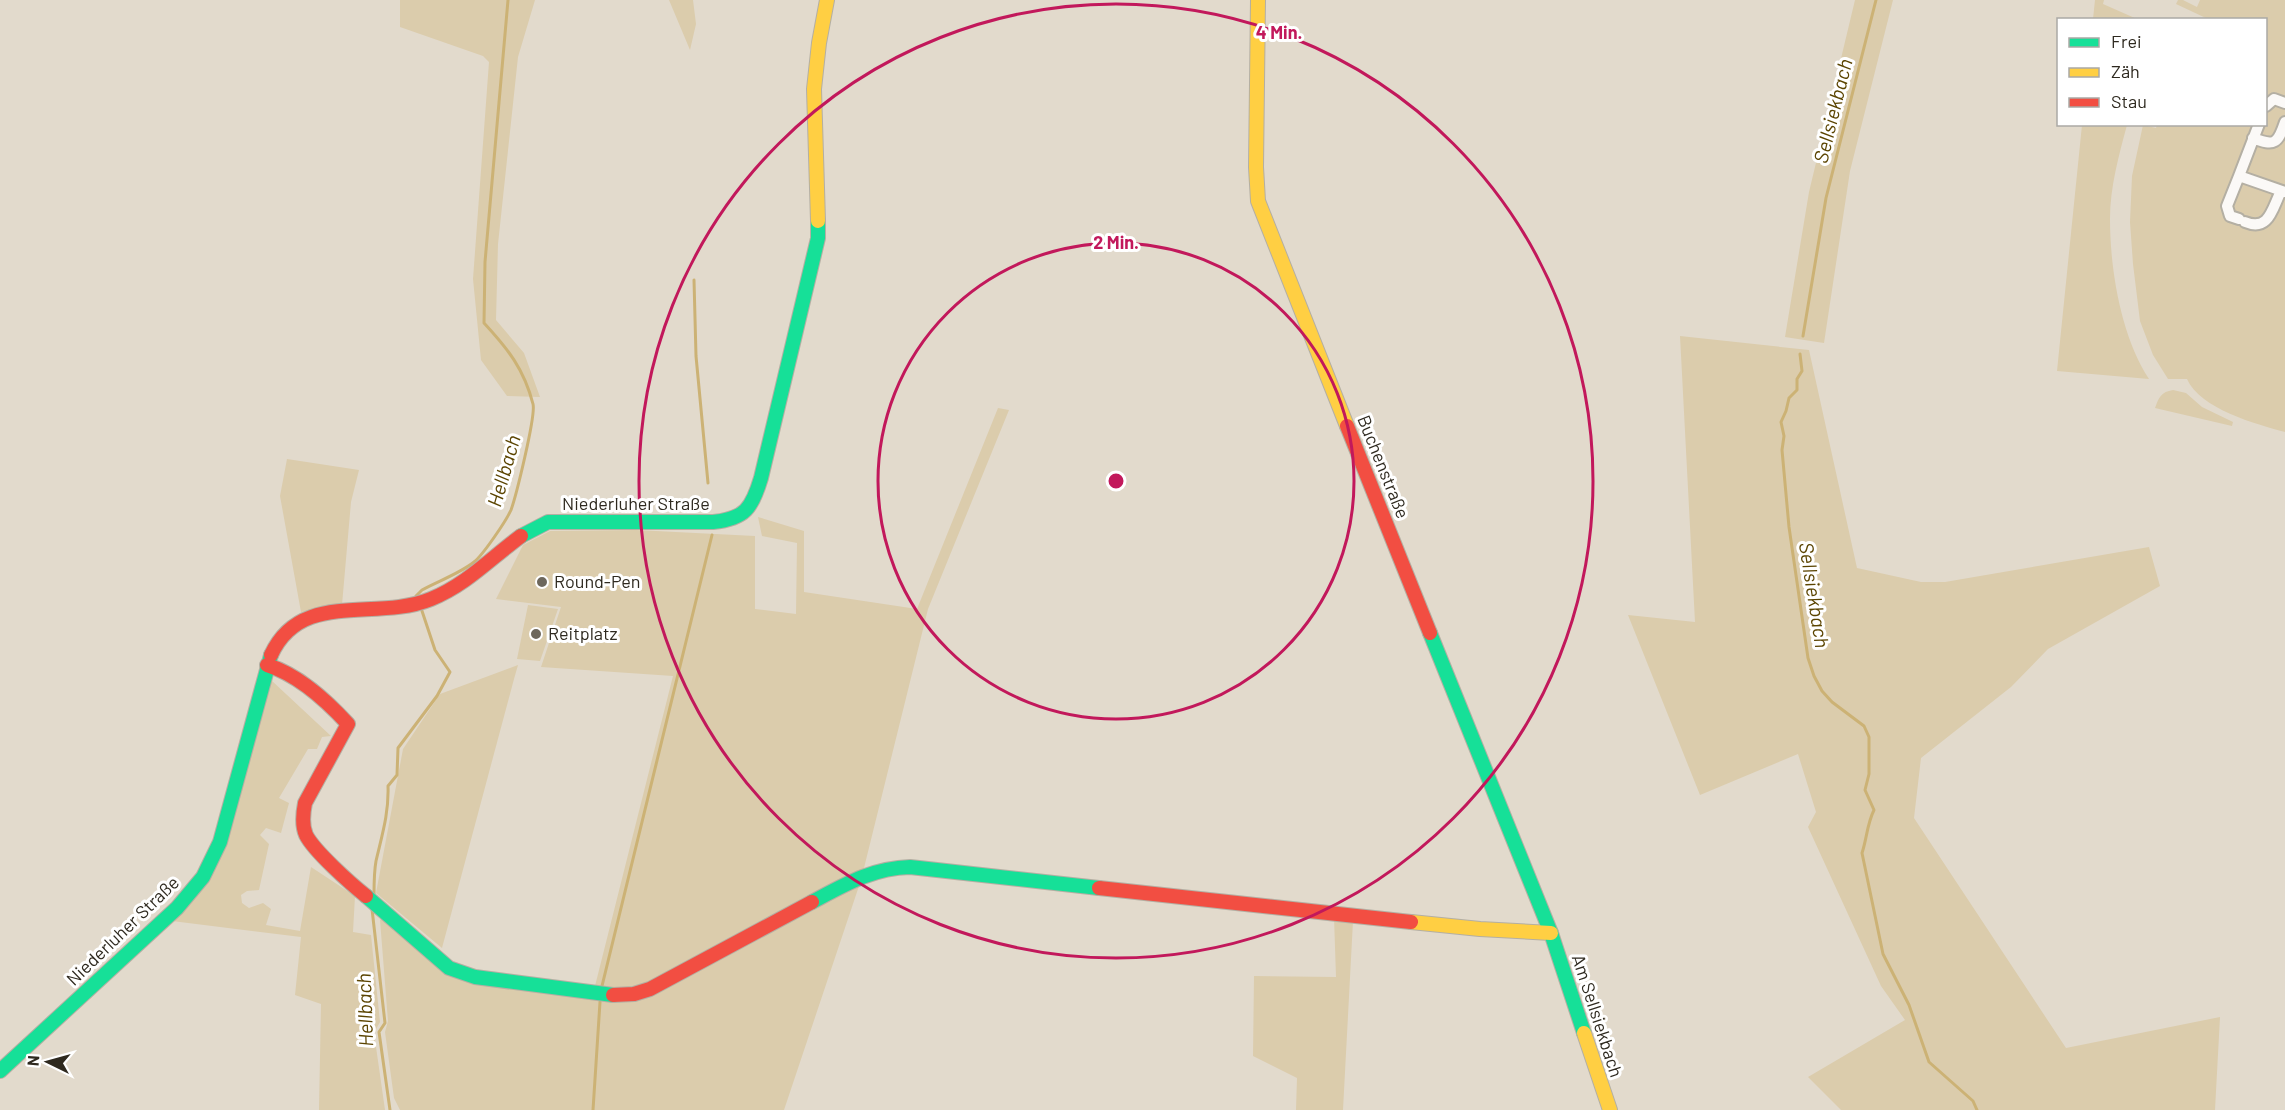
<svg xmlns="http://www.w3.org/2000/svg" width="2285" height="1110" font-family="Barlow,sans-serif">
  <style>
    .green { fill: #dbccac }
    .lines { fill: none; stroke-linecap: round; stroke-linejoin: round }
    .stream { stroke: #ccb275; stroke-width: 3 }
    .street-casing { stroke: #b4afa3; stroke-width: 14 }
    .fast-casing { stroke: #b4afa3; stroke-width: 16 }
    .slow-casing { stroke: #b4afa3; stroke-width: 16 }
    .jam-casing { stroke: #b4afa3; stroke-width: 16 }
    .street { stroke: #fbf9f7; stroke-width: 10 }
    .fast { stroke: #16e098; stroke-width: 14 }
    .slow { stroke: #ffcf43; stroke-width: 14 }
    .jam { stroke: #f24e42; stroke-width: 14 }
    .ring { fill: none; stroke: #c2185b; stroke-width: 3 }
    .poi-dot { fill: #6d675c; stroke: #fff; stroke-width: 2 }
    .labels { text-anchor: middle; stroke-width: 6; stroke-linejoin: round; paint-order: stroke }
    .street-label { font-size: 18px; fill: #2e291f; stroke: #fff }
    .poi-label { font-size: 18px; fill: #2e291f; stroke: #fff; text-anchor: start }
    .water-label { font-size: 20px; font-style: italic; fill: #5b4400; stroke: #fff }
    .centre { fill: #c2185b; stroke: #fff; stroke-width: 3 }
    .ring-label { font-size: 18px; text-anchor: middle; font-weight: bold; fill: #c2185b; stroke: #fff; stroke-width: 6; stroke-linejoin: round; paint-order: stroke }
  </style>
  <rect width="100%" height="100%" fill="#e2dacc"/>
  <path class="green" d="M 400,0 L 535,0 L 518,57 L 498,244 L 496,320 L 524,353 L 540,397 L 507,396 L 481,360 L 473,279 L 489,62 L 483,56 L 400,27 Z
    M 669,0 L 693,0 L 696,24 L 690,50 Z
    M 1855,0 L 1893,0 L 1850,171 L 1824,343 L 1785,337 L 1809,192 Z
    M 2095,0 L 2104,0 L 2103,4 L 2137,19 L 2093,19 Z
    M 2178,0 L 2183,0 L 2197,7 L 2200,0 L 2285,0 L 2285,432 C 2256,424 2200,409 2187,379 L 2168,379 L 2153,355 L 2140,321 L 2133,264 L 2130,222 L 2132,176 L 2143,125 L 2156,128 L 2157,124 L 2266,124 L 2266,20 L 2208,19 L 2176,4 Z
    M 2082,125 L 2127,125 C 2119,155 2110,187 2110,219 C 2110,270 2121,336 2149,379 L 2057,371 Z
    M 1680,336 L 1809,350 L 1857,568 L 1921,582 L 1945,582 L 2149,547 L 2160,586 L 2048,649 L 2011,687 L 1921,758 L 1914,818 L 2066,1048 L 2220,1017 L 2215,1110 L 1841,1110 L 1808,1077 L 1905,1020 L 1881,986 L 1808,827 L 1816,812 L 1798,754 L 1700,795 L 1628,615 L 1695,622 Z
    M 2173,390 L 2186,393 L 2202,407 L 2233,422 L 2232,426 L 2155,408 C 2159,397 2161,392 2173,390 Z
    M 998,408 L 1009,410 L 928,609 L 863,872 L 642,986 L 621,989 L 595,986 L 673,676 L 541,667 L 561,607 L 496,599 L 523,545 L 550,531 L 636,530 L 755,536 L 755,609 L 796,614 L 797,543 L 762,536 L 758,517 L 804,531 L 804,592 L 917,609 Z
    M 287,459 L 359,470 L 351,502 L 342,605 L 301,612 L 280,496 Z
    M 528,605 L 558,609 L 540,661 L 517,659 Z
    M 518,665 L 514,679 L 442,948 L 376,893 L 403,749 L 440,694 Z
    M 271,680 L 331,736 L 322,737 L 317,749 L 308,749 L 279,798 L 289,803 L 281,833 L 266,828 L 260,835 L 269,844 L 259,890 L 247,891 L 241,895 L 242,903 L 249,908 L 263,903 L 271,909 L 266,925 L 300,931 L 311,867 L 355,896 L 353,932 L 371,935 L 380,1022 L 374,1033 L 385,1110 L 319,1110 L 321,1004 L 295,995 L 301,937 L 172,921 L 226,843 Z
    M 860,883 L 784,1110 L 400,1110 L 394,1098 L 385,1032 L 388,1021 L 380,920 L 384,917 L 450,972 L 619,999 Z
    M 1334,917 L 1353,921 L 1343,1110 L 1296,1110 L 1297,1078 L 1253,1056 L 1254,976 L 1336,977 Z"/>
  <g class="lines">
    <path class="stream" d="M 694,280 L 696,356 L 708,483
      M 1803,336 L 1826,198 L 1876,0
      M 1800,354 L 1802,371 L 1797,379 L 1797,390 L 1789,398 L 1786,411 L 1781,422 L 1784,436 L 1782,450 L 1789,527 L 1808,658 L 1814,676 L 1822,691 L 1832,702 L 1864,726 L 1869,737 L 1869,774 L 1865,790 L 1874,810 C 1867,824 1867,838 1862,853 L 1883,954 L 1909,1005 L 1929,1062 L 1973,1101 L 1977,1110
      M 418,599 L 416,596 L 422,590 C 438,581 459,574 474,562 C 483,555 506,521 511,510 C 516,496 536,416 533,404 C 524,369 508,349 484,323 L 485,262 L 508,0
      M 374,895 C 374,884 374,872 376,861 C 382,835 389,813 388,786 L 397,775 L 398,748 L 437,696 L 450,672 L 435,650 L 421,608
      M 372,909 L 385,1023 L 379,1032 L 390,1110
      M 602,986 L 712,535
      M 593,1110 L 600,1002"/>
    <defs>
      <path id="street" d="M 2266,106 L 2274,99 L 2285,103
        M 2259,124 L 2239,176 L 2285,192
        M 2253,138 C 2275,147 2278,143 2285,122
        M 2239,176 L 2227,206 L 2230,216 L 2239,219
        M 2245,222 C 2269,232 2272,209 2281,191"/>
      <path id="fast" d="M 521,536 L 548,522 L 713,522 C 745,519 752,508 761,478 L 818,238 L 818,221
        M 1430,633 L 1551,933 L 1584,1033
        M 366,896 L 449,968 L 475,977 L 613,995
        M 812,902 C 844,885 872,868 910,867 L 1099,888
        M 0,1071 L 177,908 L 203,877 L 220,842 L 271,655"/>
      <path id="slow" d="M 1258,0 L 1256,167 L 1258,201 L 1347,426
        M 818,221 L 814,89 L 819,43 L 827,0
        M 1411,922 L 1480,929 L 1551,933
        M 1584,1033 L 1610,1110"/>
      <path id="jam" d="M 1347,426 L 1430,633
        M 271,655 C 301,589 375,622 431,599 C 466,585 491,558 521,536
        M 267,665 C 299,675 326,700 348,724 L 305,803 C 303,813 302,826 306,835 C 314,851 351,884 366,896
        M 1099,888 L 1411,922
        M 613,995 L 634,994 L 650,989 L 812,902"/>
    </defs>
    <use href="#street" class="street-casing"/>
    <use href="#fast" class="fast-casing"/>
    <use href="#slow" class="slow-casing"/>
    <use href="#jam" class="jam-casing"/>
    <use href="#street" class="street"/>
    <use href="#fast" class="fast"/>
    <use href="#slow" class="slow"/>
    <use href="#jam" class="jam"/>
  </g>
  <g class="ring">
    <circle cx="1116" cy="481" r="238"/>
    <circle cx="1116" cy="481" r="477"/>
  </g>
  <g class="poi-dot">
    <circle cx="542" cy="582" r="6"/>
    <circle cx="536" cy="634" r="6"/>
  </g>
  <g class="labels">
    <g class="street-label">
      <text transform="translate(1383 467) rotate(68)" y="6">Buchenstraße</text>
      <text x="636" y="510">Niederluher Straße</text>
      <text transform="translate(123 931) rotate(-44)" y="6">Niederluher Straße</text>
      <text transform="translate(1597 1016) rotate(72)" y="6">Am Sellsiekbach</text>
    </g>
    <g class="poi-label">
      <text x="554" y="588">Round-Pen</text>
      <text x="548" y="640">Reitplatz</text>
    </g>
    <g class="water-label">
      <text transform="translate(1833 111) rotate(-76)" y="7">Sellsiekbach</text>
      <text transform="translate(504 471) rotate(-74)" y="7">Hellbach</text>
      <text transform="translate(1814 595) rotate(81)" y="7">Sellsiekbach</text>
      <text transform="translate(365 1010) rotate(-92)" y="7">Hellbach</text>
    </g>
  </g>
  <circle cx="1116" cy="481" r="9" class="centre"/>
  <g class="ring-label">
    <text x="1279" y="39">4 Min.</text>
    <text x="1116" y="249">2 Min.</text>
  </g>
  <rect x="2057" y="18" width="210" height="108" fill="#ffffff" stroke="#aba9a5" stroke-width="1.5"/>
  <rect x="2069" y="38" width="30" height="9" fill="#16e098" stroke="#aba9a5" stroke-width="1.5"/>
  <text x="2111" y="48" font-size="18" fill="#2e291f">Frei</text>
  <rect x="2069" y="68" width="30" height="9" fill="#ffcf43" stroke="#aba9a5" stroke-width="1.5"/>
  <text x="2111" y="78" font-size="18" fill="#2e291f">Zäh</text>
  <rect x="2069" y="98" width="30" height="9" fill="#f24e42" stroke="#aba9a5" stroke-width="1.5"/>
  <text x="2111" y="108" font-size="18" fill="#2e291f">Stau</text>
  <g transform="translate(48 1062) rotate(275)" stroke="#ffffff" stroke-width="4.5" paint-order="stroke">
  <path d="M0-4.5L10 22L0 15L-10 22Z" fill="#2e291f"/>
  <text y="-9" font-size="16" font-weight="bold" text-anchor="middle" fill="#2e291f">N</text>
  </g>
</svg>
